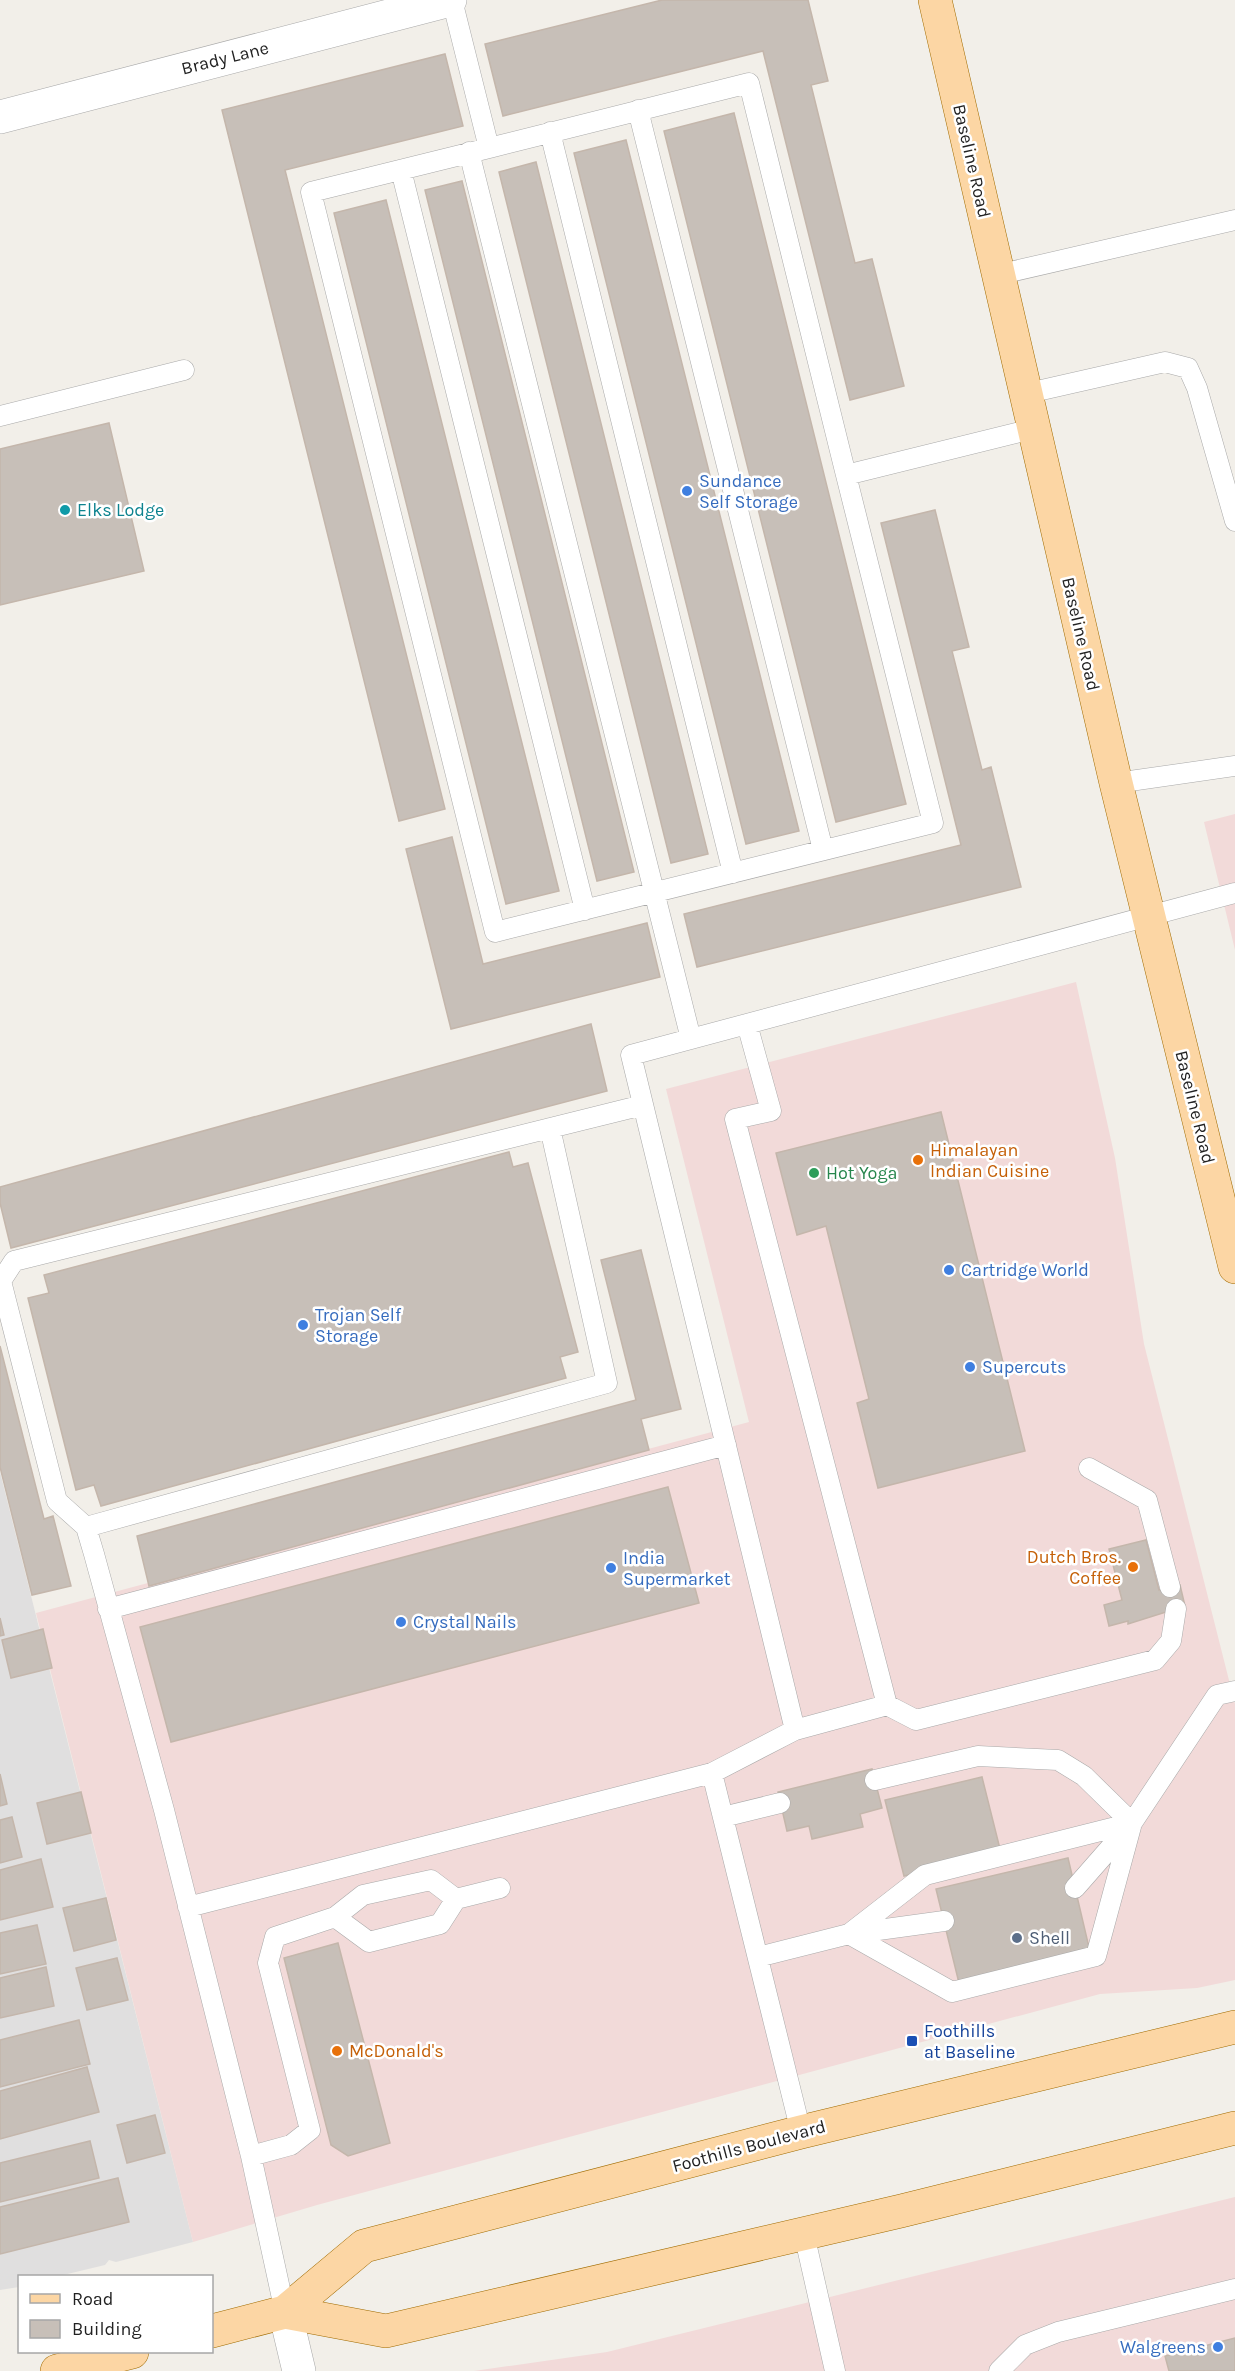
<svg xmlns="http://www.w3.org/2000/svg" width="1235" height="2371" font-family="Karla,sans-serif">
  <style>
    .residential { fill: #e0dfdf }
    .commercial { fill: #f2dad9 }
    .building { fill: #c7bfb8; stroke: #c4b6ab; stroke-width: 1.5 }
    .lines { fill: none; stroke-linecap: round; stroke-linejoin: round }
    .lane-casing { stroke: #a9a9a9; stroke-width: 21 }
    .street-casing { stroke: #a9a9a9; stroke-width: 34 }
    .primary-casing { stroke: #a06b00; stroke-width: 34 }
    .lane { stroke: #fff; stroke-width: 20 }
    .street { stroke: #fff; stroke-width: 33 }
    .primary { stroke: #fcd6a4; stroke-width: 33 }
    .shop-dot { fill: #3f7fe0; stroke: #fff; stroke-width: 2 }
    .culture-dot { fill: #0f9aa8; stroke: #fff; stroke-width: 2 }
    .food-dot { fill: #e8710a; stroke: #fff; stroke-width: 2 }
    .leisure-dot { fill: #2e9e5b; stroke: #fff; stroke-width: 2 }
    .service-dot { fill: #5c6f8a; stroke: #fff; stroke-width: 2 }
    .transit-dot { fill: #1a4fb4; stroke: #fff; stroke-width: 2 }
    .labels { text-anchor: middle; stroke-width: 5; stroke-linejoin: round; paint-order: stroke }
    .street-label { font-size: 18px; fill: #222; stroke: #fff }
    .shop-label { font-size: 18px; fill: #366cbe; stroke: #fff; text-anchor: start }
    .culture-label { font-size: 18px; fill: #0d838f; stroke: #fff; text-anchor: start }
    .food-label { font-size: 18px; fill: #c56008; stroke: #fff; text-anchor: start }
    .leisure-label { font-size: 18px; fill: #27864d; stroke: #fff; text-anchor: start }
    .service-label { font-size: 18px; fill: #4e5e75; stroke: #fff; text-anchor: start }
    .transit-label { font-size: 18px; fill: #164399; stroke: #fff; text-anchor: start }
  </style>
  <rect width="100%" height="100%" fill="#f2efe9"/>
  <path class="residential" d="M 0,1472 L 193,2242 L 116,2262 L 109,2260 L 105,2265 L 59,2276 L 20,2276 L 19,2287 L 0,2290 Z"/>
  <path class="commercial" d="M 1235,814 L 1235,950 L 1204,822 Z
    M 1076,982 L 1115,1158 L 1144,1344 L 1235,1704 L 1235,1980 L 1197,1988 L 1100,1994 L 317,2205 L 193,2242 L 36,1613 L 749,1422 L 666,1089 Z
    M 1235,2197 L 1235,2371 L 474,2371 L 607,2352 Z"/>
  <path class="building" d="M 662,0 L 808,0 L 828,81 L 811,85 L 855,263 L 872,259 L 904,386 L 850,400 L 763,51 L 503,116 L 485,44 Z
    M 445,54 L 463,126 L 285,170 L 445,809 L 399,821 L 222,110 Z
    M 734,113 L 906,804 L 836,822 L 664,131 Z
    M 626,140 L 799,831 L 746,844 L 574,153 Z
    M 536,162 L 708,854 L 671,863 L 499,172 Z
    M 462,181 L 634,872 L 597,881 L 425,190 Z
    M 386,200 L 559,891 L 506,904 L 334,213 Z
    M 109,423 L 144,571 L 0,605 L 0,449 Z
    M 935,510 L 969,647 L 952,651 L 982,770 L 991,767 L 1021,887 L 697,967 L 684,914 L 961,845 L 881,523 Z
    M 452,837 L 483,964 L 647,923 L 660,977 L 451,1029 L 406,849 Z
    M 591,1024 L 607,1091 L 11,1248 L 0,1203 L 0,1187 Z
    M 941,1112 L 1025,1451 L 878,1488 L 857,1403 L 869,1399 L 826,1226 L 797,1235 L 776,1153 Z
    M 509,1152 L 513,1167 L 528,1163 L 578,1352 L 560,1357 L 566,1378 L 101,1506 L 94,1485 L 76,1490 L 28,1298 L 49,1293 L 44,1275 Z
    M 641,1250 L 681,1409 L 641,1419 L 649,1450 L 149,1586 L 137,1536 L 636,1400 L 601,1260 Z
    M 0,1346 L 44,1519 L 53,1516 L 71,1586 L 32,1595 L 0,1467 Z
    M 668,1487 L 699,1603 L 171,1742 L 140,1627 Z
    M 1146,1540 L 1159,1590 L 1180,1585 L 1185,1606 L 1128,1624 L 1128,1621 L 1109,1626 L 1104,1605 L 1122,1600 L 1109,1549 Z
    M 0,1618 L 4,1635 L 0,1636 Z
    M 43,1629 L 52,1668 L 11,1678 L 2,1640 Z
    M 872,1769 L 882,1808 L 860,1814 L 863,1827 L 812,1839 L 809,1826 L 787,1831 L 778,1792 Z
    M 0,1774 L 7,1804 L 0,1806 Z
    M 982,1777 L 1001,1853 L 904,1876 L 885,1800 Z
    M 81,1792 L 91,1833 L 47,1844 L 37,1803 Z
    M 12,1817 L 22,1857 L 0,1863 L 0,1820 Z
    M 1068,1858 L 1091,1956 L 960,1987 L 936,1889 Z
    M 41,1859 L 53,1907 L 0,1920 L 0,1870 Z
    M 106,1898 L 116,1940 L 74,1951 L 63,1908 Z
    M 37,1925 L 46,1964 L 0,1974 L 0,1933 Z
    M 338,1943 L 390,2143 L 348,2156 L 331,2145 L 284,1958 Z
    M 117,1958 L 128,2000 L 87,2010 L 76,1968 Z
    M 46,1967 L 54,2006 L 0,2018 L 0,1978 Z
    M 79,2020 L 90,2064 L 0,2087 L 0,2040 Z
    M 87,2067 L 99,2112 L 0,2139 L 0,2091 Z
    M 155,2115 L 165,2153 L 127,2163 L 117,2125 Z
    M 90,2141 L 99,2178 L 0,2202 L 0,2163 Z
    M 118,2178 L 129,2222 L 0,2254 L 0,2207 Z
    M 1235,2338 L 1235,2371 L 1169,2371 L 1165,2356 Z"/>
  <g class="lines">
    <defs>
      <path id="lane" d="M 452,0 L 489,148 L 311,192 L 495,932 L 933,823 L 846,475
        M 638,110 L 823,850
        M 550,132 L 733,873
        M 489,148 L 749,83 L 846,475 L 1032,429
        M 469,152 L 691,1039
        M 401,170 L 585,910
        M 997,275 L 1235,220
        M 1024,394 L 1165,362 L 1188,368 L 1197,388 L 1235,521
        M 0,416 L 184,370
        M 1116,783 L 1235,766
        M 1089,1468 L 1147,1500 L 1170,1587
        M 86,1527 L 607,1383 L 550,1128
        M 108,1609 L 726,1445
        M 887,1705 L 916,1720 L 1155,1660 L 1171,1641 L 1176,1609
        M 795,1730 L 631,1055 L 1235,893
        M 712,1773 L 801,2132
        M 875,1780 L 978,1756 L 1058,1760 L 1084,1776 L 1132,1823
        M 723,1817 L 780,1803
        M 1132,1823 L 1096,1956 L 952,1992 L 849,1934 L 925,1875 Z
        M 1075,1888 L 1132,1823 L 1217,1695 L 1235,1691
        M 188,1907 L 712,1773 L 795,1730 L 887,1705 L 735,1119 L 771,1111 L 747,1024
        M 335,1917 L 363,1895 L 431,1880 L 456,1899 L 500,1888
        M 758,1957 L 849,1934 L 944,1921
        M 251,2156 L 291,2145 L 310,2130 L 268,1963 L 275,1937 L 335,1917 L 369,1942 L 440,1924 L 456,1899
        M 804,2234 L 835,2371
        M 285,2312 L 251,2156 L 164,1810 L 94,1554 L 86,1527 L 57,1501 L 1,1281 L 14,1261 L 643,1105
        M 999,2371 L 1025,2345 L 1058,2332 L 1235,2289"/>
      <path id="street" d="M 0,117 L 450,0
        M 285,2312 L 299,2371"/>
      <path id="primary" d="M 935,0 L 1116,783 L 1235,1267
        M 285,2312 L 364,2246 L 801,2132 L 1235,2027
        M 212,2331 L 285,2312 L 386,2331 L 901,2211 L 1235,2128
        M 57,2371 L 132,2352"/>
    </defs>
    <use href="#lane" class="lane-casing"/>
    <use href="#street" class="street-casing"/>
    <use href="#primary" class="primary-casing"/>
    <use href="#lane" class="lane"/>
    <use href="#street" class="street"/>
    <use href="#primary" class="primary"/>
  </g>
  <g class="shop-dot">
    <circle cx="687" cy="491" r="6"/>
    <circle cx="949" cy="1270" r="6"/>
    <circle cx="303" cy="1325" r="6"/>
    <circle cx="970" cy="1367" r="6"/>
    <circle cx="611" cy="1568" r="6"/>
    <circle cx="401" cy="1622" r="6"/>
    <circle cx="1218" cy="2347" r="6"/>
  </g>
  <circle class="culture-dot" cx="65" cy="510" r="6"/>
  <g class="food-dot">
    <circle cx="918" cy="1160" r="6"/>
    <circle cx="1133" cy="1567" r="6"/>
    <circle cx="337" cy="2051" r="6"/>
  </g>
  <circle class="leisure-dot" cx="814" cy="1173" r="6"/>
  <circle class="service-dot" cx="1017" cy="1938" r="6"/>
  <rect class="transit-dot" x="906" y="2035" width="12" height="12" rx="3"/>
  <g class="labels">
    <g class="street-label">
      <text transform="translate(225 58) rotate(-14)" y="6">Brady Lane</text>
      <text transform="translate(972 161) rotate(77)" y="6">Baseline Road</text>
      <text transform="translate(1081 634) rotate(77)" y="6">Baseline Road</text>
      <text transform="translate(1195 1107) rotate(76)" y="6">Baseline Road</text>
      <text transform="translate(749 2146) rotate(-15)" y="6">Foothills Boulevard</text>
    </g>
    <g class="shop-label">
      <text x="699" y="487">Sundance<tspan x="699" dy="21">Self Storage</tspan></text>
      <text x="961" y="1276">Cartridge World</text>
      <text x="315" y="1321">Trojan Self<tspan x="315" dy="21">Storage</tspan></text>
      <text x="982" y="1373">Supercuts</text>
      <text x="623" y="1564">India<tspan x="623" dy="21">Supermarket</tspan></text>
      <text x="413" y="1628">Crystal Nails</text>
      <text x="1206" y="2353" text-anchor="end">Walgreens</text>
    </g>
    <g class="culture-label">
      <text x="77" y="516">Elks Lodge</text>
    </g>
    <g class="food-label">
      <text x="930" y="1156">Himalayan<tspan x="930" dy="21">Indian Cuisine</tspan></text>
      <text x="1121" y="1563" text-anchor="end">Dutch Bros.<tspan x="1121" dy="21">Coffee</tspan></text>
      <text x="349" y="2057">McDonald's</text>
    </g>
    <g class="leisure-label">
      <text x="826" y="1179">Hot Yoga</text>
    </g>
    <g class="service-label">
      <text x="1029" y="1944">Shell</text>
    </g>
    <g class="transit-label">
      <text x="924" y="2037">Foothills<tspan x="924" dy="21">at Baseline</tspan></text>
    </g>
  </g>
  <rect x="18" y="2275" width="195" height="78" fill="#ffffff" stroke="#a7a7a7" stroke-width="1.5"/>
  <rect x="30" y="2294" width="30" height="9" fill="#fcd6a4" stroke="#a7a7a7" stroke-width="1.5"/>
  <text x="72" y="2305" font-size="18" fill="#222222">Road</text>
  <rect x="30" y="2320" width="30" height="18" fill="#c7bfb8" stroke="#a7a7a7" stroke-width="1.5"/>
  <text x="72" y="2335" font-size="18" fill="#222222">Building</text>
</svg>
